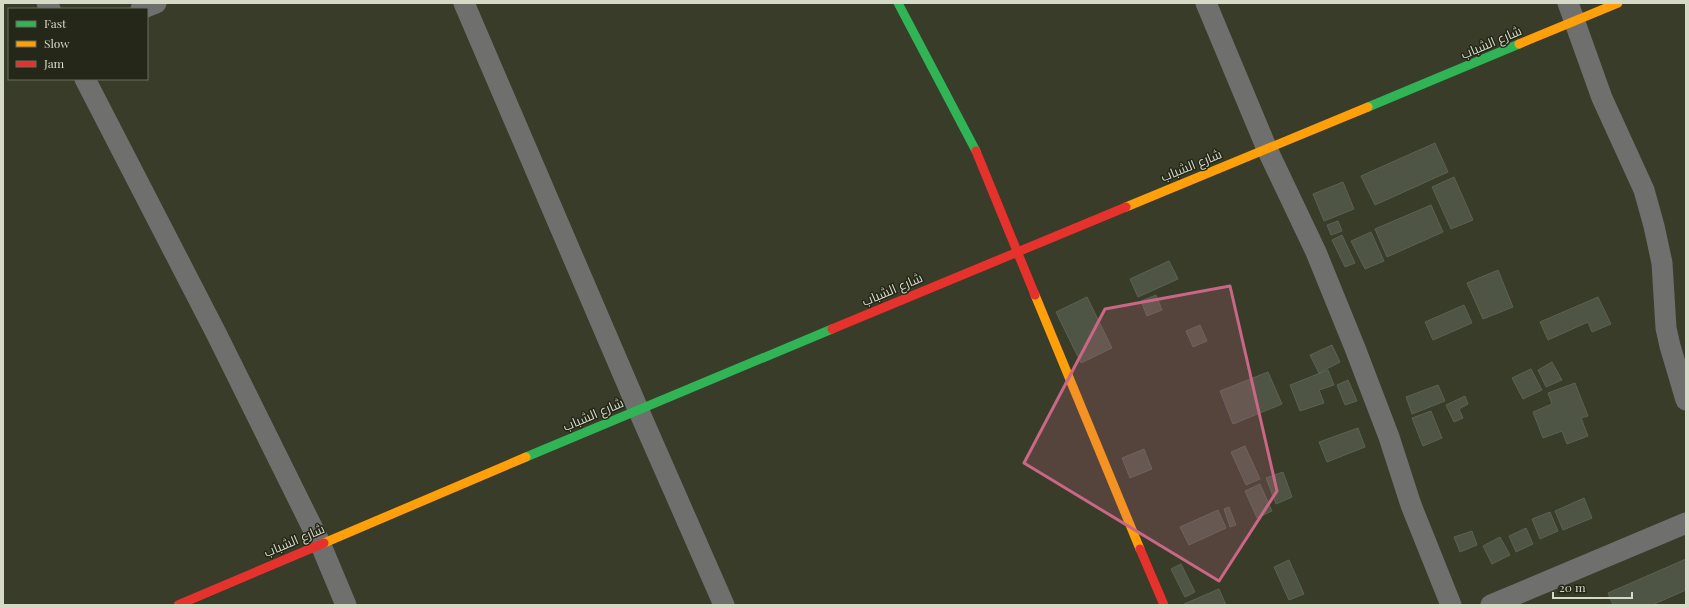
<svg xmlns="http://www.w3.org/2000/svg" width="1689" height="608" font-family="'Playfair Display',Cairo,serif">
  <style>
    .building { fill: #4f5545; stroke: #5c6253 }
    .lines { fill: none; stroke-linecap: round; stroke-linejoin: round }
    .street { stroke: #6f706e; stroke-width: 21 }
    .fast { stroke: #30b455; stroke-width: 9 }
    .slow { stroke: #ff9f0a; stroke-width: 9 }
    .jam { stroke: #e5322d; stroke-width: 9 }
    .marked { fill: #ca6686; fill-opacity: 0.2; stroke: #ca6686; stroke-width: 3; stroke-linejoin: round }
    .labels { text-anchor: middle; stroke-width: 3; stroke-linejoin: round; paint-order: stroke }
    .street-label { font-size: 13px; fill: #d5dac6; stroke: #252819 }
  </style>
  <rect width="100%" height="100%" fill="#383c28"/>
  <path class="building" d="M 1435,143 L 1448,172 L 1375,205 L 1361,176 Z
    M 1454,177 L 1473,220 L 1451,229 L 1432,187 Z
    M 1343,182 L 1354,209 L 1324,221 L 1313,194 Z
    M 1431,205 L 1443,232 L 1387,257 L 1375,229 Z
    M 1338,221 L 1342,231 L 1331,235 L 1327,225 Z
    M 1371,232 L 1384,261 L 1365,269 L 1351,241 Z
    M 1342,235 L 1355,263 L 1345,267 L 1332,240 Z
    M 1169,261 L 1178,279 L 1138,297 L 1130,279 Z
    M 1498,270 L 1513,307 L 1483,319 L 1467,283 Z
    M 1156,295 L 1162,310 L 1147,316 L 1141,301 Z
    M 1087,297 L 1112,348 L 1081,363 L 1056,312 Z
    M 1598,297 L 1611,324 L 1592,332 L 1588,322 L 1548,340 L 1540,322 Z
    M 1464,305 L 1472,323 L 1433,340 L 1425,322 Z
    M 1200,325 L 1207,341 L 1193,347 L 1186,331 Z
    M 1332,345 L 1340,362 L 1319,373 L 1310,355 Z
    M 1552,362 L 1562,380 L 1546,387 L 1538,370 Z
    M 1531,369 L 1542,390 L 1523,399 L 1512,378 Z
    M 1328,370 L 1334,385 L 1319,390 L 1324,403 L 1300,411 L 1290,385 Z
    M 1268,372 L 1282,404 L 1233,424 L 1220,391 Z
    M 1348,380 L 1357,401 L 1345,405 L 1337,385 Z
    M 1575,383 L 1588,416 L 1581,418 L 1588,436 L 1567,444 L 1562,431 L 1543,438 L 1533,412 L 1552,404 L 1548,393 Z
    M 1438,385 L 1445,401 L 1412,414 L 1406,397 Z
    M 1465,396 L 1468,404 L 1459,409 L 1463,418 L 1454,422 L 1446,405 Z
    M 1431,411 L 1442,438 L 1423,446 L 1412,418 Z
    M 1358,428 L 1365,447 L 1327,462 L 1319,442 Z
    M 1245,446 L 1260,479 L 1246,485 L 1231,452 Z
    M 1144,449 L 1152,469 L 1130,478 L 1122,458 Z
    M 1283,472 L 1292,497 L 1276,504 L 1266,478 Z
    M 1260,484 L 1272,511 L 1257,518 L 1245,491 Z
    M 1584,498 L 1592,518 L 1563,530 L 1555,511 Z
    M 1229,507 L 1236,525 L 1230,527 L 1224,509 Z
    M 1218,510 L 1226,528 L 1189,545 L 1180,527 Z
    M 1550,512 L 1558,531 L 1540,539 L 1532,519 Z
    M 1526,528 L 1533,544 L 1516,552 L 1509,536 Z
    M 1472,531 L 1477,545 L 1460,552 L 1454,537 Z
    M 1500,537 L 1510,555 L 1492,564 L 1483,546 Z
    M 1686,559 L 1686,590 L 1652,605 L 1613,605 L 1608,593 Z
    M 1289,560 L 1304,594 L 1289,600 L 1274,567 Z
    M 1181,564 L 1195,592 L 1185,597 L 1171,569 Z
    M 1219,589 L 1226,605 L 1185,605 L 1184,604 Z"/>
  <g class="lines">
    <path class="street" d="M 47,3 L 50,9
      M 464,3 L 638,409 L 724,605
      M 1206,3 L 1267,149 L 1316,252 L 1355,348 L 1389,437 L 1411,505 L 1451,605
      M 1568,3 L 1602,98 L 1644,190 L 1654,226 L 1662,263 L 1666,328 L 1670,346 L 1686,400
      M 141,9 L 156,3
      M 85,79 L 216,333 L 320,543 L 346,605
      M 1491,605 L 1686,523"/>
    <path class="fast" d="M 898,3 L 976,151
      M 1368,107 L 1519,44
      M 526,457 L 832,329"/>
    <path class="slow" d="M 1519,44 L 1618,3
      M 1126,207 L 1368,107
      M 1035,295 L 1140,549
      M 324,543 L 526,457"/>
    <path class="jam" d="M 976,151 L 1035,295
      M 832,329 L 1126,207
      M 1140,549 L 1164,605
      M 178,605 L 324,543"/>
  </g>
  <path class="marked" d="M 1230,286 L 1277,491 L 1219,581 L 1024,463 L 1105,309 Z"/>
  <g class="labels">
    <g class="street-label">
      <text transform="translate(1491 42) rotate(-23)" y="5">شارع الشباب</text>
      <text transform="translate(1191 165) rotate(-22)" y="5">شارع الشباب</text>
      <text transform="translate(892 289) rotate(-23)" y="5">شارع الشباب</text>
      <text transform="translate(593 414) rotate(-23)" y="5">شارع الشباب</text>
      <text transform="translate(294 540) rotate(-23)" y="5">شارع الشباب</text>
    </g>
  </g>
  <rect width="1689" height="608" fill="none" stroke="#d5dac6" stroke-width="8"/>
  <rect x="8" y="8" width="140" height="72" fill="#252819" stroke="#6b6f5e"/>
  <rect x="16" y="21" width="20" height="6" fill="#30b455" stroke="#6b6f5e"/>
  <text x="44" y="28" font-size="12" fill="#d5dac6">Fast</text>
  <rect x="16" y="41" width="20" height="6" fill="#ff9f0a" stroke="#6b6f5e"/>
  <text x="44" y="48" font-size="12" fill="#d5dac6">Slow</text>
  <rect x="16" y="61" width="20" height="6" fill="#e5322d" stroke="#6b6f5e"/>
  <text x="44" y="68" font-size="12" fill="#d5dac6">Jam</text>
  <path d="M1553 592v6h79v-6" fill="none" stroke="#d5dac6" stroke-width="2"/>
  <text x="1559" y="592" font-size="12" fill="#d5dac6" stroke="#252819" stroke-width="3" paint-order="stroke">20 m</text>
</svg>
